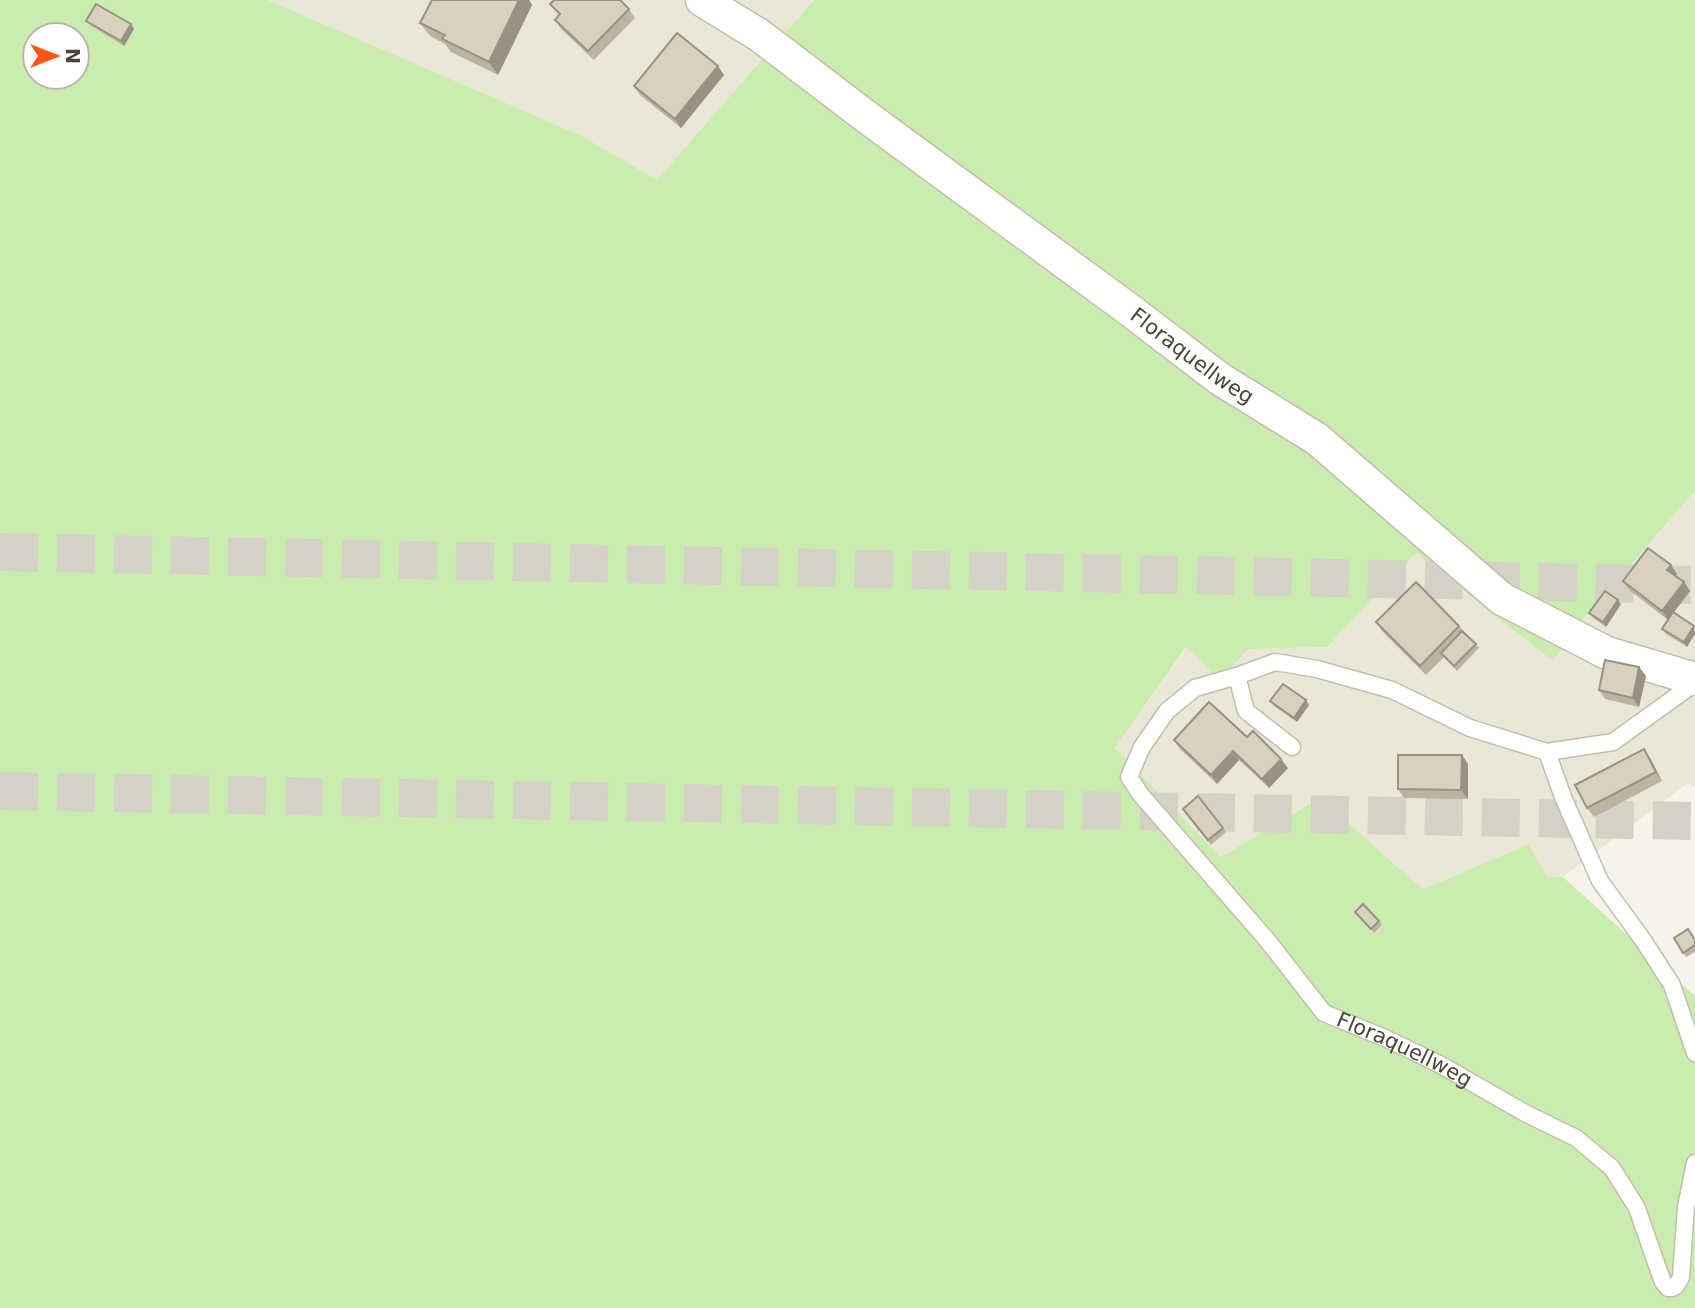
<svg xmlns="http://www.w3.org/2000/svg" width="1695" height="1308" font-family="'DejaVu Sans',sans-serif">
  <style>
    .residential { fill: #eae7d7 }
    .green { fill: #caedaf; fill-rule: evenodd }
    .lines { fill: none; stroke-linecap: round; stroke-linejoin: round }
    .motorway-tunnel { stroke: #d4d1c6; stroke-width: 38; stroke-dasharray: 38 19; stroke-linecap: butt }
    .service-casing { stroke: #c3bdab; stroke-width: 19 }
    .minor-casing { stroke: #c3bdab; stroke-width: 35 }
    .service { stroke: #fff; stroke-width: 16 }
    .minor { stroke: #fff; stroke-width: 32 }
    .wall { fill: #bbb4a3 }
    .shaded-wall { fill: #989285 }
    .building { fill: #d9d1be; stroke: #989285; stroke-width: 2 }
    .labels { text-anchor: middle; stroke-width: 7; stroke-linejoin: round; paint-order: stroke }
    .street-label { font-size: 21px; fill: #4b4537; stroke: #fff }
  </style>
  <rect width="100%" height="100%" fill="#f6f4ea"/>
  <path class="residential" d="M 268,0 L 814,0 L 657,181 L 580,135 Z
    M 1695,491 L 1695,787 L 1688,783 L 1563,877 L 1547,877 L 1529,844 L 1423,889 L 1318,798 L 1221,857 L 1115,748 L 1187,647 L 1248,649 L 1327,647 L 1416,553 L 1579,624 Z"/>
  <path class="green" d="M 0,0 L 268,0 L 580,135 L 657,180 L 814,0 L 1695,0 L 1695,491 L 1579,624 L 1553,661 L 1416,553 L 1327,647 L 1248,649 L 1219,680 L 1186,647 L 1115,748 L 1221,857 L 1319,798 L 1423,889 L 1529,844 L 1547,877 L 1563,877 L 1695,996 L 1695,1308 L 0,1308 ZM 35,35 L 77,35 L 77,77 L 35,77 Z"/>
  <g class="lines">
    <path class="motorway-tunnel" d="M 0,552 L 1695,585
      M 0,791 L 1695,821"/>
    <defs>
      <g id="service">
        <path id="s1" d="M 1237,676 L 1195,688 L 1167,711 L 1142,747 L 1129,777 L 1141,795 L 1267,940 L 1324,1013 L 1385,1038 L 1441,1065 L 1525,1113 L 1576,1138 L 1612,1168 L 1637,1208 L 1656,1263 L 1663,1282 L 1668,1288 C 1676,1289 1678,1283 1681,1277 L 1686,1207 L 1695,1163"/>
        <path d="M 1292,747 L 1246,711 L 1237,676 L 1275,662 L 1317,669 L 1392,690 L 1470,728 L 1547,752 L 1613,742 L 1695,683"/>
        <path d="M 1547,752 L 1563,797 L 1600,881 L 1643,940 L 1672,985 L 1695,1053"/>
      </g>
      <g id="minor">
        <path id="s2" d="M 702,0 L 759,35 L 868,118 L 1131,311 L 1220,379 L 1317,439 L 1502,599 L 1607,653 L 1695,679"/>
      </g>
    </defs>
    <use href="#service" class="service-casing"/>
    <use href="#minor" class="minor-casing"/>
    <use href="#service" class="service"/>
    <use href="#minor" class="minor"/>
  </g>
  <path class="wall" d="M 432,0 L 529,0 L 532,5 L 498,75 L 451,52 L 445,44 L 430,36 L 420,23 Z
    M 550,4 L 629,9 L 635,18 L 594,60 L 561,29 L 555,20 L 559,15 Z
    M 86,21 L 131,24 L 134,29 L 124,46 L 90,25 Z
    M 724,75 L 681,128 L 640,95 L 634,86 Z
    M 1671,565 L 1677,574 L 1676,576 L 1684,582 L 1690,591 L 1673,613 L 1687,647 L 1666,634 L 1662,629 L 1668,620 L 1629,590 L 1623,581 Z
    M 1621,604 L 1606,627 L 1593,618 L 1589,613 Z
    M 1376,622 L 1459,626 L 1479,648 L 1457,671 L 1444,657 L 1426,675 L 1382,631 Z
    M 1639,667 L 1646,676 L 1639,707 L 1605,699 L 1599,690 Z
    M 1306,700 L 1309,705 L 1297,722 L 1274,706 L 1270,701 Z
    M 1247,737 L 1288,768 L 1269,788 L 1239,760 L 1217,784 L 1180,749 L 1174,740 Z
    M 1650,758 L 1662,781 L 1594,817 L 1587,808 Z
    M 1468,764 L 1468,799 L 1404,798 L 1398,789 Z
    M 1198,796 L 1226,832 L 1211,845 L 1183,809 Z
    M 1355,912 L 1379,921 L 1382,925 L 1374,933 Z
    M 1674,938 L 1695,939 L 1695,952 L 1686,957 Z"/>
  <path class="shaded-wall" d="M 519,0 L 529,0 L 532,5 L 498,75 L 489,62 Z
    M 131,24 L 134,29 L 124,46 L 121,41 Z
    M 718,66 L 724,75 L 681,128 L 675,119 Z
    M 1671,565 L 1677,574 L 1674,579 L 1667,570 Z
    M 1684,582 L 1690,591 L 1668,620 L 1662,611 Z
    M 1618,600 L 1621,604 L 1606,627 L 1603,622 Z
    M 1694,626 L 1695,634 L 1687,647 L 1684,642 Z
    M 1639,667 L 1646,676 L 1639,707 L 1633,698 Z
    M 1306,700 L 1309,705 L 1297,722 L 1294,718 Z
    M 1644,749 L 1650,758 L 1662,781 L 1656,772 Z
    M 1233,751 L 1239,760 L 1217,784 L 1211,775 Z
    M 1462,755 L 1468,764 L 1468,799 L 1461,790 Z
    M 1281,759 L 1288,768 L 1269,788 L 1262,779 Z"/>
  <path class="building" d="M 432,0 L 519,0 L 489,62 L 442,39 L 445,35 L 420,23 Z
    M 554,0 L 620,0 L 629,9 L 588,51 L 555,20 L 560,14 L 550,4 Z
    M 96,4 L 131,24 L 121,41 L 86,21 Z
    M 677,33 L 718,66 L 675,119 L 634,86 Z
    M 1648,548 L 1671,565 L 1667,570 L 1684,582 L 1662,611 L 1623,581 Z
    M 1416,582 L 1459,626 L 1420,666 L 1376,622 Z
    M 1605,591 L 1618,600 L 1603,622 L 1589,613 Z
    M 1673,612 L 1694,626 L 1684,642 L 1662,629 Z
    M 1462,631 L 1476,644 L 1454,666 L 1441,653 Z
    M 1605,660 L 1639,667 L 1633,698 L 1599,690 Z
    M 1283,684 L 1306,700 L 1294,718 L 1270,701 Z
    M 1209,702 L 1247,737 L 1253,731 L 1281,759 L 1262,779 L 1233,751 L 1211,775 L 1174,740 Z
    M 1644,749 L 1656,772 L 1587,808 L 1575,785 Z
    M 1398,755 L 1462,755 L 1461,790 L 1398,789 Z
    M 1198,796 L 1223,828 L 1208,840 L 1183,809 Z
    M 1363,904 L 1379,921 L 1371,929 L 1355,912 Z
    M 1688,929 L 1695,940 L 1695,945 L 1683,953 L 1674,938 Z"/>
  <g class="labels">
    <g class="street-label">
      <text dy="7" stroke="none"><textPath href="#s2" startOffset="606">Floraquellweg</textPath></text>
      <text dy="7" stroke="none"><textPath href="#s1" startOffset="551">Floraquellweg</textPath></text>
    </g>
  </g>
  <g transform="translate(56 56) rotate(90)"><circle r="33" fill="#ffffff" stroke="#b7b5af" stroke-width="2"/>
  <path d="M0-5L12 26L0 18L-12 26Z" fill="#ff5518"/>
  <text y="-10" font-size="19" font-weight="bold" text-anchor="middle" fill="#4b4537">N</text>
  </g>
</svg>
